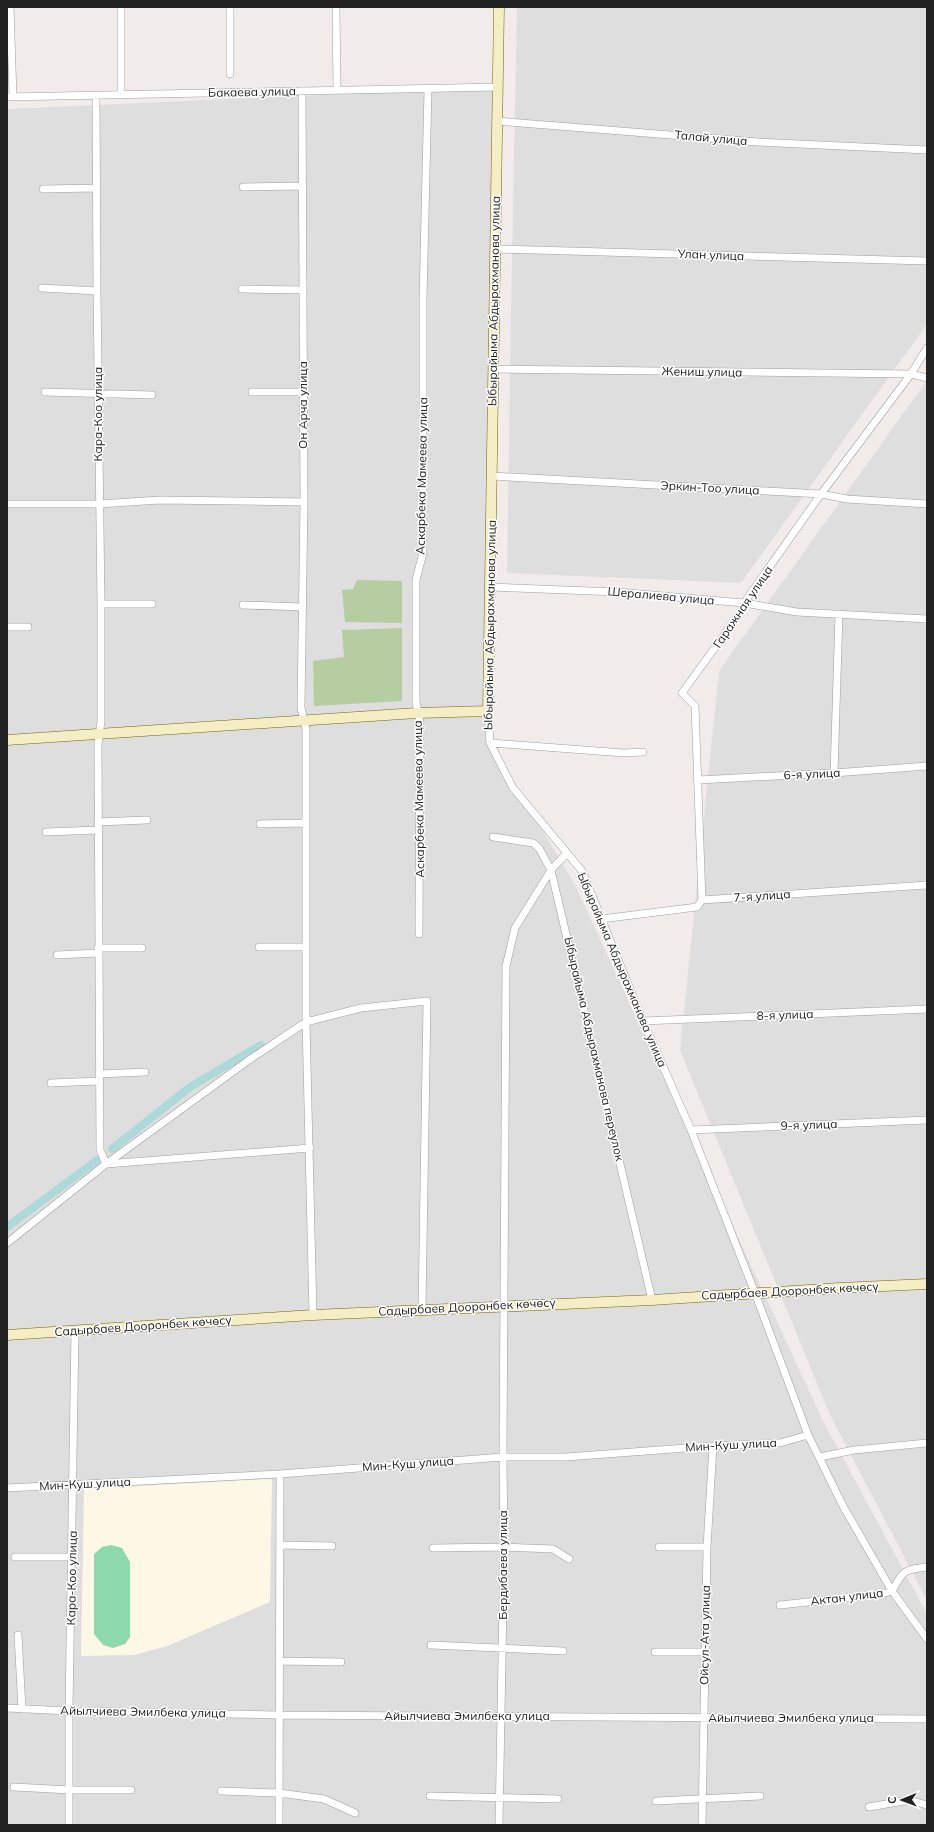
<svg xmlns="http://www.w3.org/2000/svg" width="934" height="1832" font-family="Mulish,sans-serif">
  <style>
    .residential { fill: #dfdede }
    .education { fill: #fdf8e6 }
    .forest { fill: #b6cca1 }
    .pitch { fill: #8ed8ad }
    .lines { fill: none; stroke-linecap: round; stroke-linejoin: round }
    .canal { stroke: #add9da; stroke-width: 8 }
    .street-casing { stroke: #9e9e9e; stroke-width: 8 }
    .secondary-casing { stroke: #71680f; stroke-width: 11 }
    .street { stroke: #fff; stroke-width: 7 }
    .secondary { stroke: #f5edc3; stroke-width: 10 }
    .labels { text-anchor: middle; stroke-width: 3; stroke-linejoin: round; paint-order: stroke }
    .street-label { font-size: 12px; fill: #212121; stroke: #fff }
  </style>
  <rect width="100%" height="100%" fill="#f1ece9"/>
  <path class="residential" d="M 517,7 L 927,7 L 927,324 L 741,583 L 507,573 L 511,312 Z
    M 497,87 L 490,743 L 574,883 L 823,1421 L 927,1614 L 927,1825 L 7,1825 L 7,109 Z
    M 927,380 L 927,1600 L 830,1415 L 680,1050 L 719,671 Z"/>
  <path class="education" d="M 272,1479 L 270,1602 L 167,1646 L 134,1655 L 81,1656 L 84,1489 Z"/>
  <path class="forest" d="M 357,580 L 402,581 L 402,623 L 345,622 L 342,590 L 353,589 Z
    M 402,628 L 402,701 L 314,706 L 313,661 L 344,657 L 342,630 Z"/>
  <path class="pitch" d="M 111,1545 L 122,1548 L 130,1562 L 130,1637 L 125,1644 L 113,1648 L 103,1645 L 94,1634 L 94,1554 L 102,1547 Z"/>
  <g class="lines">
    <path class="canal" d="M 112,1149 L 190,1087 L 261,1045
      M 7,1227 L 100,1158"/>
    <defs>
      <path id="street" d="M 10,7 L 13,96
        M 336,7 L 337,90
        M 230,74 L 230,7
        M 302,91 L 304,502 L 301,708 L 306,729 L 306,1022 L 313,1315
        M 96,95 L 97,291 L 101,604 L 101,721 L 98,744 L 100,1150 L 106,1164 L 310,1148
        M 121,95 L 121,7
        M 7,97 L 497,87
        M 496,121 L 758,142 L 927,150
        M 243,187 L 303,186
        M 43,189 L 96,188
        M 495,249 L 927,261
        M 42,288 L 97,291
        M 242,289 L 302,290
        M 493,369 L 911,374 L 927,378
        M 45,392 L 152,395
        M 252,392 L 303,392
        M 492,476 L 821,494 L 847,499 L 927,504
        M 7,504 L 99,504 L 160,500 L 304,502
        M 490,587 L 617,592 L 744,603 L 797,612 L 927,619
        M 101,604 L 152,604
        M 243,605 L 302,607
        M 7,627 L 28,627
        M 488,711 L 490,743 L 513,788 L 582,871 L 643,1021 L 691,1130 L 755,1293 L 808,1435 L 843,1506 L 892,1591 L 927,1639
        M 490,743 L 624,753 L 643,752
        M 834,773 L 839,614
        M 697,780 L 834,773 L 927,766
        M 98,822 L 147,820
        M 260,824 L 305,823
        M 46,832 L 98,830
        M 493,837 L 533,843 L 539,848 L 551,870 L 652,1300
        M 702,900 L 695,706 L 682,693 L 743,609 L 744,603 L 821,494 L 911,374 L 927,348
        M 601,919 L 697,907 L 702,900 L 927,885
        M 419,934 L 420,723 L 416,702 L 416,580 L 423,553 L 423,300 L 428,89
        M 259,947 L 305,947
        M 98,948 L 142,948
        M 57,955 L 98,953
        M 643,1021 L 927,1009
        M 99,1074 L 145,1072
        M 51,1083 L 99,1081
        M 691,1130 L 927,1120
        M 7,1243 L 106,1164 L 249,1060 L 306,1022 L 361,1008 L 427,1001 L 422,1310
        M 820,1457 L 854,1450 L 927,1443
        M 7,1488 L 280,1474 L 503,1457 L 566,1457 L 713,1446 L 780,1443 L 808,1435
        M 280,1545 L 332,1546
        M 659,1547 L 707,1547
        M 433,1548 L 504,1547 L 553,1549 L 569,1559
        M 15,1557 L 72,1557
        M 780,1605 L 882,1594 L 892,1591 C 904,1570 903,1570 927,1567
        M 18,1635 L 22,1709
        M 431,1645 L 563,1651
        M 655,1652 L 704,1652
        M 279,1661 L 341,1662
        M 7,1708 L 69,1711 L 278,1715 L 927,1719
        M 14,1787 L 70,1790 L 131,1790
        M 221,1791 L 279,1793 L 324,1799 L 355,1813
        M 430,1796 L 558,1799
        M 656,1801 L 760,1796
        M 869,1807 L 909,1800 L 927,1805
        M 69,1825 L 69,1711 L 75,1330
        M 279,1825 L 280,1474
        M 499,1825 L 504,1547 L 503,1457 L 506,966 L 515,928 L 551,870 L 567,853
        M 702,1825 L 707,1547 L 713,1446"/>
      <path id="secondary" d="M 7,740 L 417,713 L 488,711 L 499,7
        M 7,1335 L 313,1315 L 652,1300 L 840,1288 L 927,1284"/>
    </defs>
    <use href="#street" class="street-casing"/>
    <use href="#secondary" class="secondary-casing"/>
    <use href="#street" class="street"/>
    <use href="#secondary" class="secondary"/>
  </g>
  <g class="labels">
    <g class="street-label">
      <text transform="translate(252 92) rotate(-1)" y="4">Бакаева улица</text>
      <text transform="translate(711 138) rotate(5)" y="4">Талай улица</text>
      <text transform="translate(711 255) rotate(2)" y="4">Улан улица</text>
      <text transform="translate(494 301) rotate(-89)" y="4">Ыбырайыма Абдырахманова улица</text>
      <text transform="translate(702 372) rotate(1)" y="4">Жениш улица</text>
      <text transform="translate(303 405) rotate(-90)" y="4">Он Арча улица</text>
      <text transform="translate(98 414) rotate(-90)" y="4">Кара-Коо улица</text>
      <text transform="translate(422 476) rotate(-89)" y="4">Аскарбека Мамеева улица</text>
      <text transform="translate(710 488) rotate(3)" y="4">Эркин-Тоо улица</text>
      <text transform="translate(661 596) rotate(5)" y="4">Шералиева улица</text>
      <text transform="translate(743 607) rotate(-56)" y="4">Гаражная улица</text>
      <text transform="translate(490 625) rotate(-89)" y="4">Ыбырайыма Абдырахманова улица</text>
      <text transform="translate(812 774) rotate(-3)" y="4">6-я улица</text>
      <text transform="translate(419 799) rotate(-91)" y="4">Аскарбека Мамеева улица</text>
      <text transform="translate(762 896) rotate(-4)" y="4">7-я улица</text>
      <text transform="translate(622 970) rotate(67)" y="4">Ыбырайыма Абдырахманова улица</text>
      <text transform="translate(785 1015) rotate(-2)" y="4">8-я улица</text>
      <text transform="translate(594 1049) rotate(77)" y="4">Ыбырайыма Абдырахманова переулок</text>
      <text transform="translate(809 1125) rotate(-2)" y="4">9-я улица</text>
      <text transform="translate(790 1291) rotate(-3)" y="4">Садырбаев Дооронбек көчөсү</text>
      <text transform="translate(467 1307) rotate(-3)" y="4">Садырбаев Дооронбек көчөсү</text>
      <text transform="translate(143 1326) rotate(-4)" y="4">Садырбаев Дооронбек көчөсү</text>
      <text transform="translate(731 1445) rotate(-3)" y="4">Мин-Куш улица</text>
      <text transform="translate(408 1464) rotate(-4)" y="4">Мин-Куш улица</text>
      <text transform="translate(85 1484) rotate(-3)" y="4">Мин-Куш улица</text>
      <text transform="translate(503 1565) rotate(-90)" y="4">Бердибаева улица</text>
      <text transform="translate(72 1578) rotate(-89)" y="4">Кара-Коо улица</text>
      <text transform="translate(847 1597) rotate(-7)" y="4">Актан улица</text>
      <text transform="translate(705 1635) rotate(-89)" y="4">Ойсул-Ата улица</text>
      <text transform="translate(143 1712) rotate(1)" y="4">Айылчиева Эмилбека улица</text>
      <text x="467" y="1720">Айылчиева Эмилбека улица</text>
      <text x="791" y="1722">Айылчиева Эмилбека улица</text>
    </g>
  </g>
  <rect width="934" height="1832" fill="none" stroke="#212121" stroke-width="16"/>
  <g transform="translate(902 1800) rotate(269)" stroke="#ffffff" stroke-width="3" paint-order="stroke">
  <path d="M0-3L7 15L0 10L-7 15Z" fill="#212121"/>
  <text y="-6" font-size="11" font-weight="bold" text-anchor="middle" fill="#212121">С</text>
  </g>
</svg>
